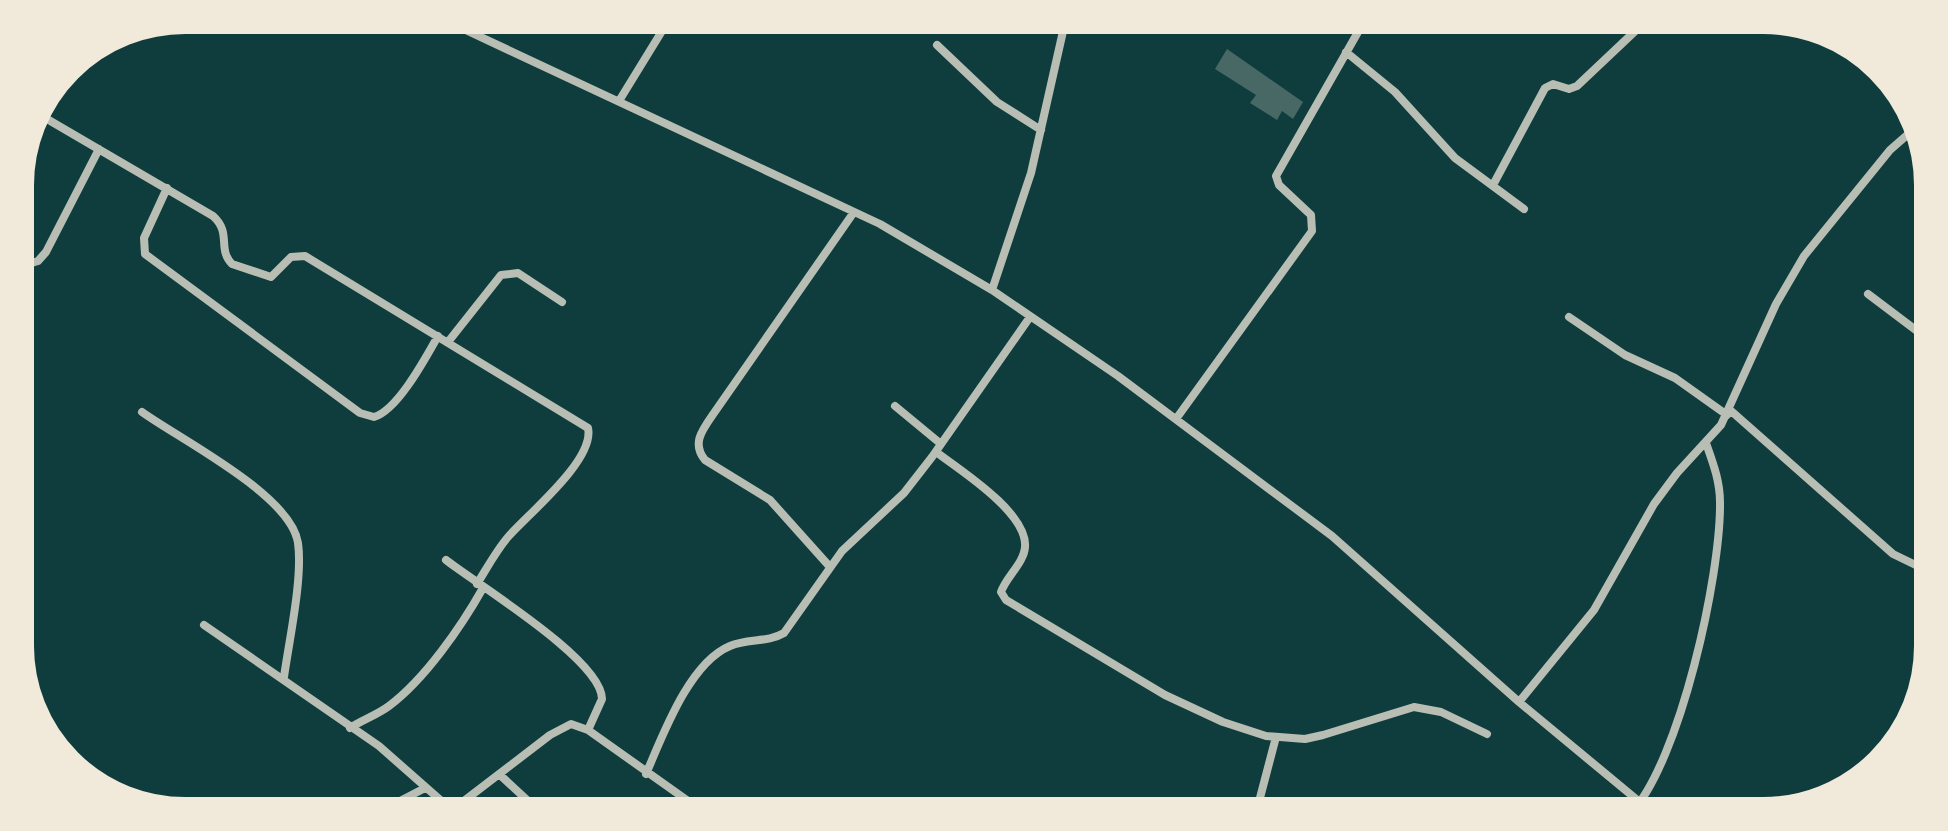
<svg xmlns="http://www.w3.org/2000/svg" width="1948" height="831" font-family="Rubik,sans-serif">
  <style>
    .building { fill: #486865 }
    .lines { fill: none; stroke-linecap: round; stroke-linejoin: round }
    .minor { stroke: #b8beb3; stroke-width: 8 }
    .rim { fill: none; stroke: #f1e9da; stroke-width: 4 }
  </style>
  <rect width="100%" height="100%" fill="#0f3d3e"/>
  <path class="building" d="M 1227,49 L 1303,102 L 1293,119 L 1282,111 L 1277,120 L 1250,103 L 1256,95 L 1215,69 Z"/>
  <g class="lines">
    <path class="minor" d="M 440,18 L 880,224 L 992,290 L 1118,376 L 1332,536 L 1519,702 L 1653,813
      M 937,45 L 997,102 L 1041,130
      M 1346,52 L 1395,92 L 1455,158 L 1524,209
      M 619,101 L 670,18
      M 35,112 L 213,216 C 232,233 217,249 232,264 L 271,277 L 291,257 L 305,256 L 588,428 C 595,460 528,514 508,537 C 496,551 487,568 477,584
      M 1493,185 L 1545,88 L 1553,84 L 1569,89 L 1577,86 L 1649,18
      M 167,188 L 144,238 L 145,254 L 360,413 L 374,417 C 398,410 426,357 438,336
      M 19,267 L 38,261 L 46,252 L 99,149
      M 992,290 L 1031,173 L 1066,18
      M 1868,294 L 1929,340
      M 1569,317 L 1625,355 L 1675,378 L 1727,415
      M 448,342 L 501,275 L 518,273 L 562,302
      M 895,406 L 941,444
      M 1730,410 L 1893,554 L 1930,572
      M 142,412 C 181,440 291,495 298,543 C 303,578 289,641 284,677
      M 1176,419 L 1312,231 L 1311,215 L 1279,185 L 1276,176 L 1366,18
      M 19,447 L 23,450
      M 936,452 C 960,470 1028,513 1025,547 C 1024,563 1006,577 1001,592 L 1006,600 L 1165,695 L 1223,722 L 1266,736 L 1305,739 L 1323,735 L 1414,707 L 1441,712 L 1487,734
      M 446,560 C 478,585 602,660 602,699 L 588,730
      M 830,567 L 770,500 L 705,460 C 691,443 703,429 714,413 L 854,212
      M 204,625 L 379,746 L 446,805 L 460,804 L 550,735 L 571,724 L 588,730 L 705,813
      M 1519,702 L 1594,610 L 1654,504 L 1677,473 L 1721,425 L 1776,304 L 1804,256 L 1890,150 L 1914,129
      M 350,728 C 362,720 377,715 389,706 C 425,679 461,627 483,588
      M 499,774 L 541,813
      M 646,774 C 663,735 689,663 730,646 C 748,638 767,643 784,633 L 842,551 L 904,493 L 932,457 L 1030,317
      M 377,813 L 425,788
      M 1256,813 L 1276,737
      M 1631,813 C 1680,761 1721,575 1720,502 C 1720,481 1713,463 1706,443"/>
  </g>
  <path d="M0 0H1948V831H0ZM185 32H1763A153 153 0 0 1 1916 185V646A153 153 0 0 1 1763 799H185A153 153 0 0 1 32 646V185A153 153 0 0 1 185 32Z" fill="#f1e9da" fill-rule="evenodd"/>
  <path class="rim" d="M185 32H1763A153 153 0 0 1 1916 185V646A153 153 0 0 1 1763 799H185A153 153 0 0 1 32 646V185A153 153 0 0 1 185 32Z"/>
</svg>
